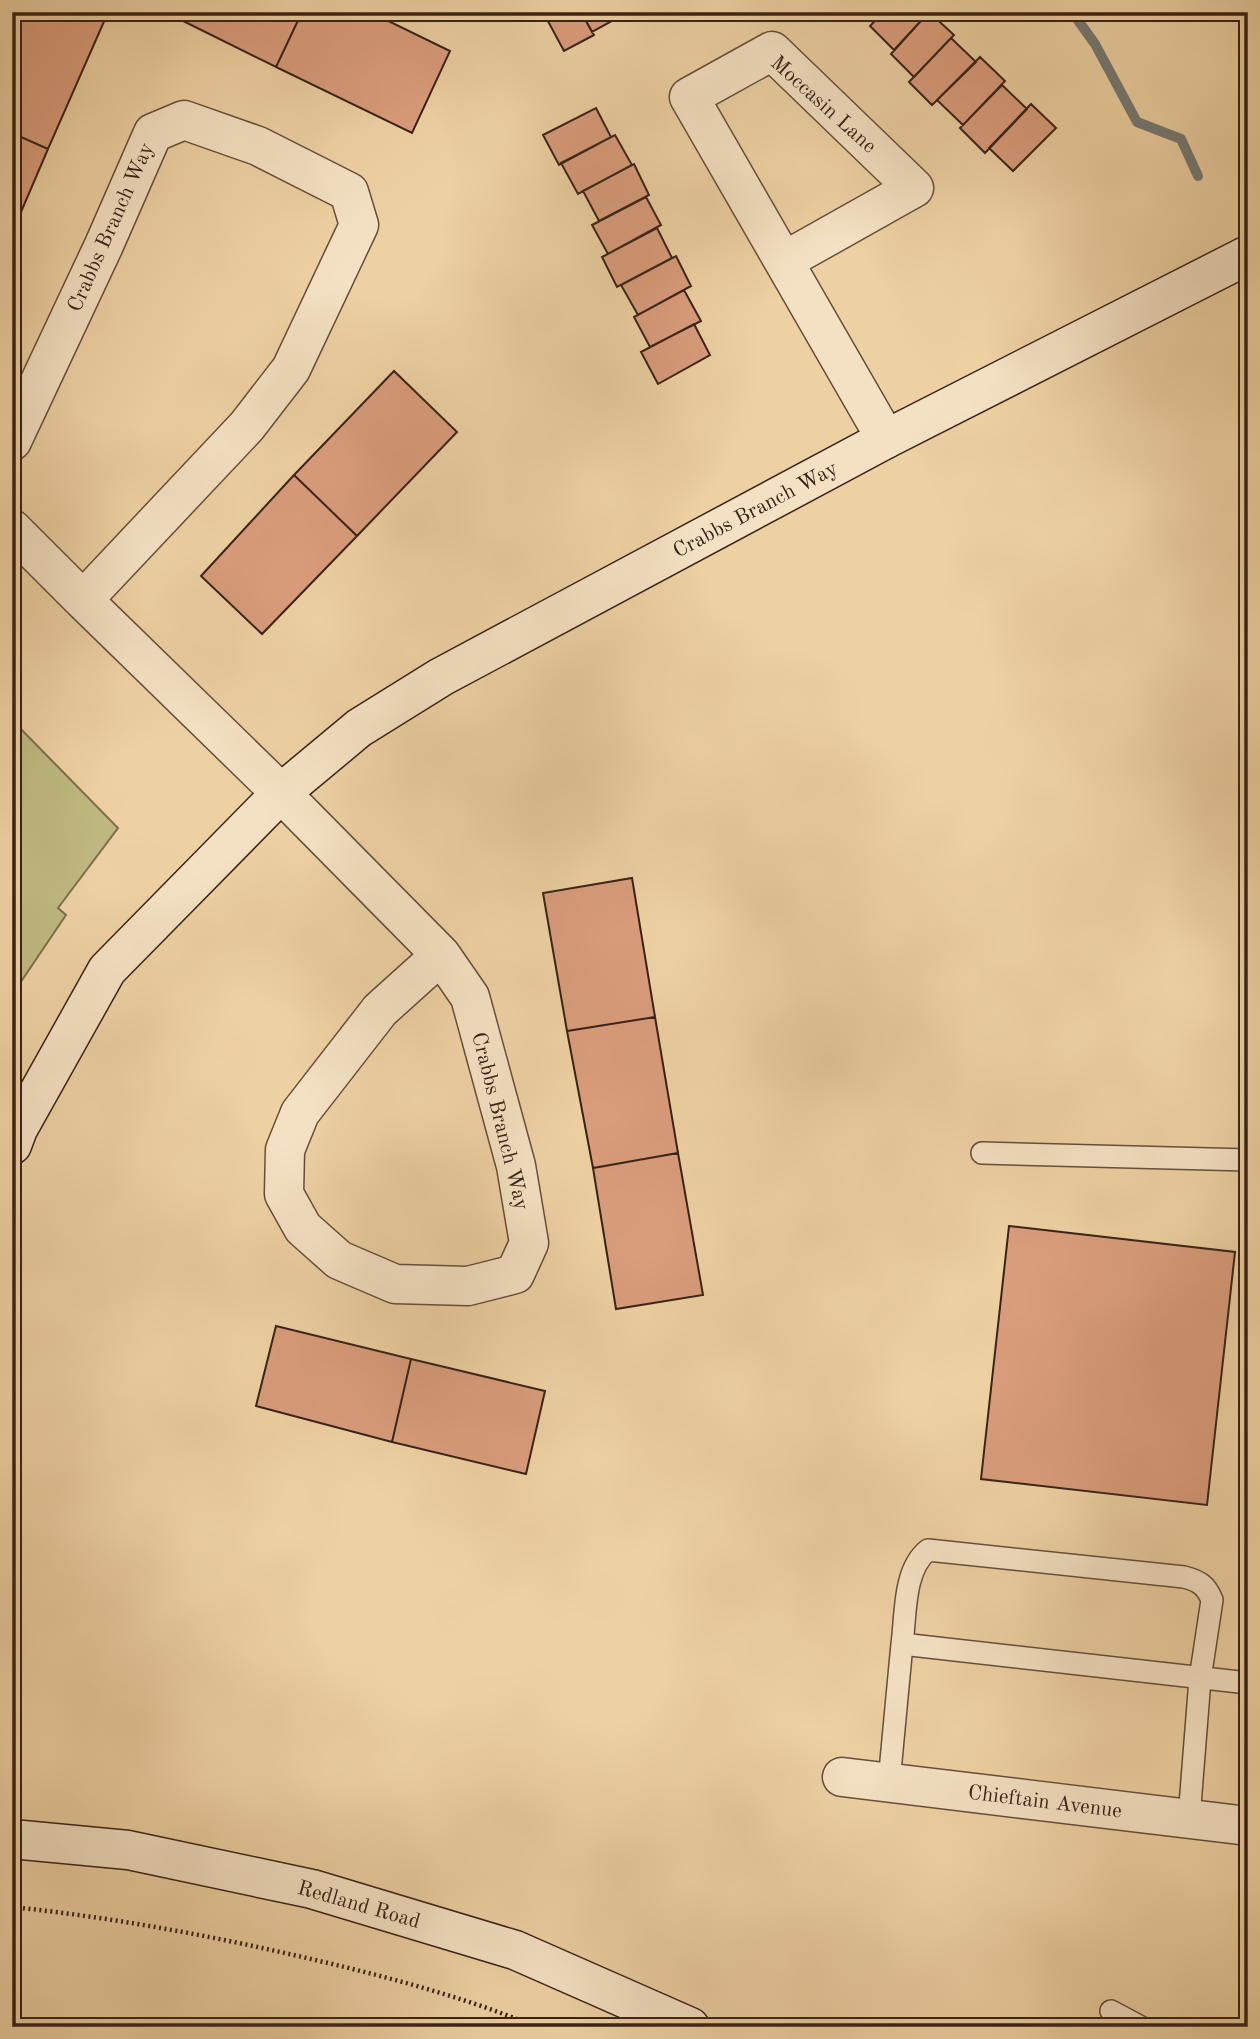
<svg xmlns="http://www.w3.org/2000/svg" width="1260" height="2039" font-family="'Old Standard TT',serif">
  <style>
    .green { fill: #bfb981; stroke: #7c6e4c; stroke-width: 2 }
    .lines { fill: none; stroke-linecap: round; stroke-linejoin: round }
    .stream { stroke: #767a75; stroke-width: 10 }
    .building { fill: #da9d7c; stroke: #382218; stroke-width: 2 }
    .lane-casing { stroke: #664e3b; stroke-width: 24 }
    .street-casing { stroke: #664e3b; stroke-width: 41 }
    .secondary-casing { stroke: #382218; stroke-width: 41 }
    .path { stroke: #382218; stroke-width: 4.5; stroke-dasharray: 2 3.5; stroke-linecap: butt }
    .lane { stroke: #f4e1c3; stroke-width: 21 }
    .street { stroke: #f4e1c3; stroke-width: 38 }
    .secondary { stroke: #f4e1c3; stroke-width: 38 }
    .labels { text-anchor: middle; stroke-width: 7; stroke-linejoin: round; paint-order: stroke }
    .street-label { font-size: 21px; fill: #382218; stroke: #f4e1c3 }
  </style>
  <rect width="100%" height="100%" fill="#eed1a3"/>
  <filter id="stains"><feTurbulence type="fractalNoise" baseFrequency=".00286" numOctaves="4"/><feColorMatrix values="0 0 0 0 .2 0 0 0 0 .09 0 0 0 0 .02 0 0 0 .5 -.17"/></filter>
  <radialGradient id="worn" r=".72"><stop offset=".6" stop-color="#630" stop-opacity="0"/><stop offset="1" stop-color="#630" stop-opacity=".3"/></radialGradient>
  <path class="green" d="M 12,720 L 118,828 L 58,908 L 66,915 L 12,995 Z"/>
  <g class="lines">
    <path class="stream" d="M 1072,12 L 1095,44 L 1137,122 L 1181,139 L 1198,176"/>
  </g>
  <path class="building" d="M 16,12 L 94,12 L 106,17 L 48,149 L 12,133 L 12,22 Z
    M 165,12 L 302,12 L 276,67 Z
    M 302,12 L 370,12 L 450,51 L 412,133 L 276,67 Z
    M 543,12 L 581,12 L 594,35 L 564,51 Z
    M 581,12 L 621,12 L 623,15 L 592,32 Z
    M 865,12 L 883,12 L 874,21 Z
    M 883,12 L 929,12 L 894,50 L 870,26 Z
    M 929,12 L 954,35 L 914,77 L 891,54 Z
    M 951,38 L 976,62 L 932,105 L 909,82 Z
    M 980,57 L 1005,81 L 963,125 L 937,100 Z
    M 1002,85 L 1027,109 L 985,153 L 960,128 Z
    M 1031,104 L 1056,128 L 1013,171 L 989,148 Z
    M 596,108 L 611,137 L 559,165 L 543,135 Z
    M 12,133 L 48,149 L 12,233 Z
    M 615,135 L 632,165 L 578,194 L 561,163 Z
    M 634,164 L 649,195 L 599,221 L 583,191 Z
    M 646,197 L 661,225 L 608,254 L 592,225 Z
    M 657,228 L 672,258 L 617,287 L 602,257 Z
    M 676,256 L 691,286 L 638,315 L 621,285 Z
    M 684,290 L 701,321 L 650,347 L 634,317 Z
    M 694,324 L 710,355 L 658,384 L 641,352 Z
    M 394,371 L 457,432 L 357,536 L 294,475 Z
    M 294,475 L 357,536 L 262,634 L 201,576 Z
    M 632,878 L 655,1017 L 567,1031 L 543,893 Z
    M 655,1017 L 678,1153 L 593,1168 L 567,1031 Z
    M 678,1153 L 703,1295 L 616,1309 L 593,1168 Z
    M 1009,1226 L 1235,1252 L 1207,1505 L 981,1479 Z
    M 276,1326 L 411,1359 L 392,1442 L 256,1406 Z
    M 411,1359 L 545,1391 L 526,1474 L 392,1442 Z"/>
  <g class="lines">
    <defs>
      <path id="lane" d="M 982,1153 L 1248,1160
        M 902,1644 C 906,1615 903,1570 928,1550 L 1184,1577 C 1199,1581 1206,1585 1212,1600 L 1200,1679 L 1189,1818
        M 889,1782 L 902,1644 L 1248,1683
        M 1111,2011 L 1141,2027"/>
      <path id="street" d="M 784,261 L 914,188 L 772,51 L 689,97 L 886,439
        M 12,441 L 104,245 L 153,133 L 184,120 L 258,146 L 349,192 L 359,225 L 291,369 L 247,426 L 83,600 L 12,529
        M 83,600 L 281,793 L 441,955 L 470,997 L 516,1166 L 529,1243 L 515,1274 L 468,1286 L 395,1284 L 339,1260 L 303,1228 L 284,1194 L 285,1150 L 300,1113 L 380,1010 L 441,955
        M 842,1777 L 1248,1826"/>
      <path id="secondary" d="M 12,1145 L 18,1129 L 107,970 L 281,793 L 359,728 L 441,677 L 886,439 L 1248,255
        M 12,1839 L 128,1850 L 312,1889 L 515,1950 L 690,2027"/>
    </defs>
    <use href="#lane" class="lane-casing"/>
    <use href="#street" class="street-casing"/>
    <use href="#secondary" class="secondary-casing"/>
    <path class="path" d="M 12,1907 C 119,1918 223,1938 328,1963 C 399,1980 469,1999 537,2027"/>
    <use href="#lane" class="lane"/>
    <use href="#street" class="street"/>
    <use href="#secondary" class="secondary"/>
  </g>
  <g class="labels">
    <g class="street-label">
      <text transform="translate(824 104) rotate(42)" y="7">Moccasin Lane</text>
      <text transform="translate(110 227) rotate(-66)" y="7">Crabbs Branch Way</text>
      <text transform="translate(755 509) rotate(-28)" y="7">Crabbs Branch Way</text>
      <text transform="translate(501 1121) rotate(76)" y="7">Crabbs Branch Way</text>
      <text transform="translate(1045 1801) rotate(7)" y="7">Chieftain Avenue</text>
      <text transform="translate(359 1904) rotate(16)" y="7">Redland Road</text>
    </g>
  </g>
  <rect width="1260" height="2039" fill="none" stroke="#eed1a3" stroke-width="42"/>
  <rect x="14" y="14" width="1232" height="2011" fill="none" stroke="#382218" stroke-width="3.5"/>
  <rect x="21" y="21" width="1218" height="1997" fill="none" stroke="#382218" stroke-width="2"/>
  <rect width="100%" height="100%" filter="url(#stains)"/>
  <rect width="100%" height="100%" fill="url(#worn)"/>
</svg>
